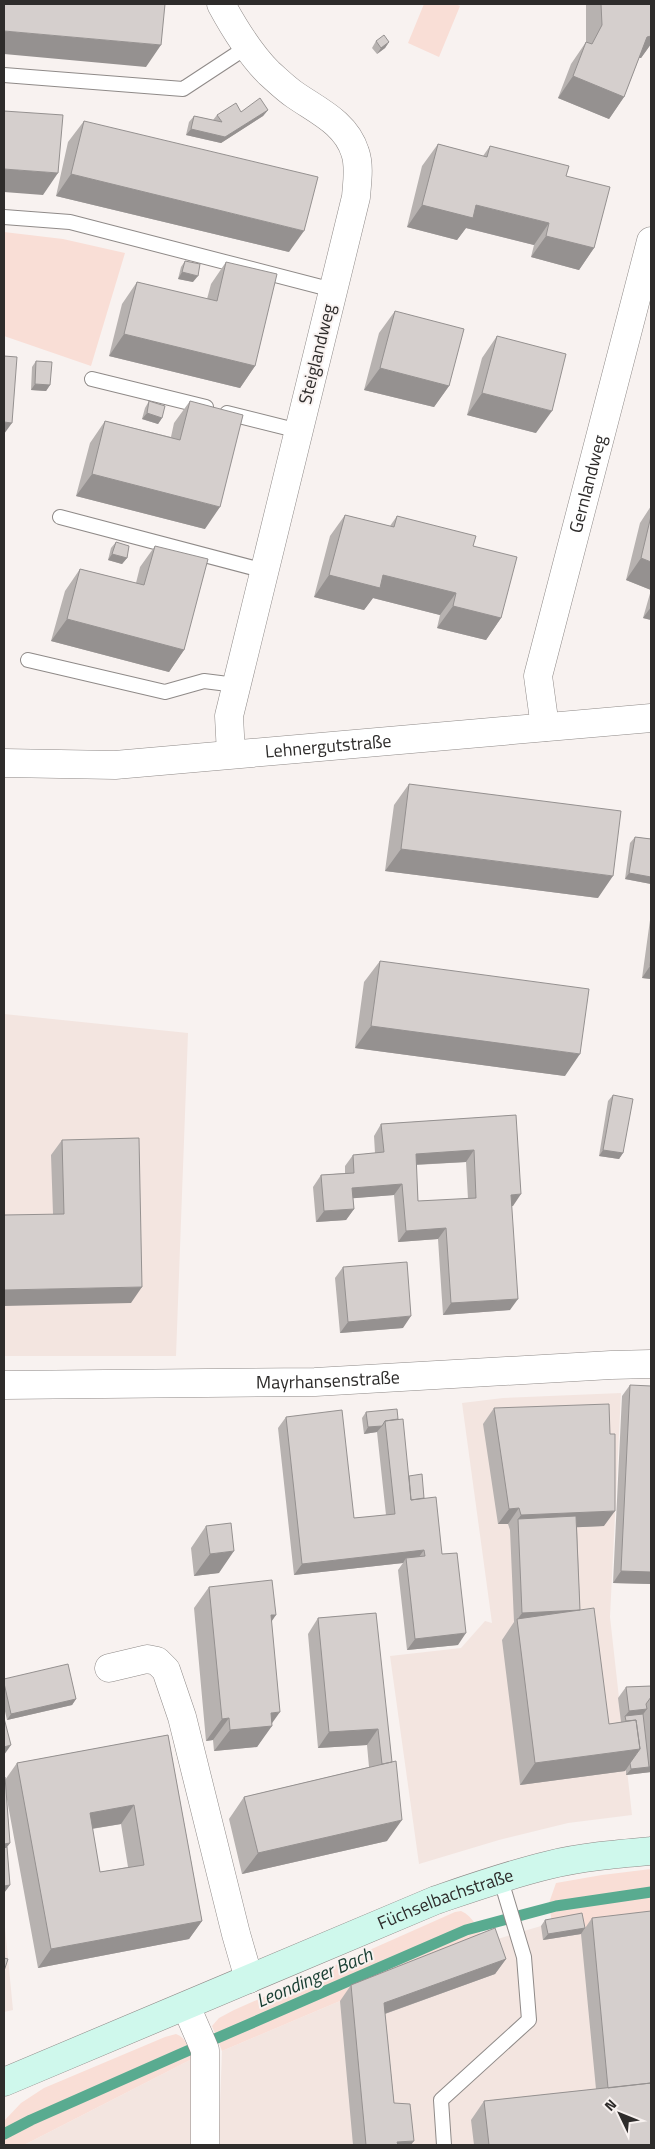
<svg xmlns="http://www.w3.org/2000/svg" width="655" height="2149" font-family="'Titillium Web',sans-serif">
  <style>
    .built { fill: #f3e5e0 }
    .green { fill: #f9ded6 }
    .lines { fill: none; stroke-linecap: round; stroke-linejoin: round }
    .stream { stroke: #59ab90; stroke-width: 11 }
    .lane-casing { stroke: #8f8a88; stroke-width: 16 }
    .street-casing { stroke: #8f8a88; stroke-width: 29 }
    .secondary-casing { stroke: #8f8a88; stroke-width: 29 }
    .lane { stroke: #fff; stroke-width: 14 }
    .street { stroke: #fff; stroke-width: 28 }
    .secondary { stroke: #cff8ec; stroke-width: 28 }
    .wall { fill: #b7b2b0; fill-rule: evenodd }
    .shaded-wall { fill: #959190 }
    .building { fill: #d5cfcd; stroke: #959190; fill-rule: evenodd }
    .labels { text-anchor: middle; stroke-width: 4; stroke-linejoin: round; paint-order: stroke }
    .street-label { font-size: 18px; fill: #2e2c2b; stroke: #f8f2f0 }
    .water-label { font-size: 19px; font-style: italic; fill: #173c30; stroke: #f8f2f0 }
  </style>
  <rect width="100%" height="100%" fill="#f8f2f0"/>
  <path class="built" d="M 4,1014 L 188,1033 L 176,1356 L 4,1356 Z
    M 621,1393 L 610,1617 L 632,1815 L 568,1823 L 499,1840 L 419,1864 L 390,1656 L 461,1648 L 485,1621 L 492,1623 L 462,1403 L 503,1398 Z
    M 4,1917 L 13,2010 L 4,2012 Z
    M 578,1919 L 651,2145 L 220,2145 L 219,2131 L 222,2051 L 340,2001 L 484,1943 L 541,1926 Z
    M 192,2059 L 191,2145 L 24,2145 Z"/>
  <path class="green" d="M 424,4 L 455,4 L 460,6 L 439,57 L 408,43 Z
    M 4,232 L 63,239 L 125,253 L 91,366 L 4,336 Z
    M 651,1869 L 651,1926 L 581,1934 L 578,1919 L 552,1924 L 549,1903 L 556,1883 L 602,1875 Z
    M 461,1911 C 473,1916 481,1932 484,1943 L 340,2001 L 222,2051 L 212,2026 L 219,2018 L 234,2010 L 455,1912 Z
    M 176,2034 C 187,2038 189,2049 192,2059 L 24,2145 L 4,2145 L 4,2121 L 21,2103 L 44,2088 L 165,2037 Z"/>
  <g class="lines">
    <path class="stream" d="M 4,2134 L 31,2120 L 178,2055 L 466,1930 L 556,1906 L 651,1892"/>
    <defs>
      <path id="lane" d="M 4,75 L 183,89 L 247,47
        M 4,217 L 70,222 L 333,290
        M 92,379 L 206,407
        M 227,413 L 299,431
        M 60,517 L 265,571
        M 28,660 L 165,692 L 204,681 L 236,685
        M 444,2145 L 441,2100 L 529,2020 L 524,1957 L 500,1877"/>
      <g id="street">
        <path d="M 221,4 C 234,28 249,53 269,73 C 277,80 286,89 295,95 C 318,111 346,123 355,152 C 360,166 357,183 356,197 L 229,716 L 231,754"/>
        <path id="s1" d="M 545,727 L 538,676 L 651,241"/>
        <path id="s2" d="M 4,763 L 115,765 L 651,718"/>
        <path id="s3" d="M 4,1385 L 315,1382 L 611,1365 L 651,1364"/>
        <path d="M 109,1668 L 147,1659 L 157,1661 L 166,1670 L 182,1717 L 236,1934 L 249,1979"/>
        <path d="M 186,2006 L 205,2050 L 205,2145"/>
      </g>
      <g id="secondary">
        <path id="s4" d="M 4,2082 L 436,1900 C 474,1887 511,1874 549,1865 C 582,1857 617,1854 651,1851"/>
      </g>
    </defs>
    <use href="#lane" class="lane-casing"/>
    <use href="#street" class="street-casing"/>
    <use href="#secondary" class="secondary-casing"/>
    <use href="#lane" class="lane"/>
    <use href="#street" class="street"/>
    <use href="#secondary" class="secondary"/>
  </g>
  <path class="wall" d="M 586,4 L 651,4 L 651,44 L 641,58 L 639,58 L 624,97 L 609,119 L 558,98 L 571,64 L 586,42 Z
    M 376,41 L 389,42 L 385,48 L 377,54 L 372,48 Z
    M 268,110 L 263,116 L 221,143 L 186,135 L 189,122 L 194,116 L 213,120 L 217,115 L 241,112 Z
    M 84,121 L 289,252 L 56,196 L 68,142 Z
    M 438,144 L 483,156 L 490,146 L 566,176 L 594,248 L 579,270 L 531,257 L 534,245 L 466,228 L 457,240 L 407,227 L 422,166 Z
    M 185,261 L 193,282 L 178,279 L 181,267 Z
    M 226,262 L 255,366 L 240,388 L 109,356 L 122,304 L 137,282 L 207,299 L 211,284 Z
    M 395,311 L 449,386 L 434,407 L 364,390 L 379,333 Z
    M 497,336 L 536,433 L 467,415 L 482,358 Z
    M 36,361 L 50,385 L 46,391 L 31,390 L 32,367 Z
    M 149,401 L 162,418 L 158,424 L 142,419 L 145,408 Z
    M 190,401 L 205,529 L 76,496 L 90,443 L 105,421 L 171,437 L 174,423 Z
    M 651,506 L 651,620 L 643,618 L 651,590 L 626,580 L 640,523 Z
    M 345,515 L 390,526 L 397,516 L 473,546 L 501,618 L 486,640 L 437,628 L 440,615 L 373,598 L 364,610 L 314,597 L 330,536 Z
    M 116,542 L 127,558 L 122,564 L 108,560 L 111,548 Z
    M 155,546 L 184,650 L 169,672 L 51,641 L 65,591 L 80,569 L 136,583 L 140,567 Z
    M 409,784 L 598,898 L 385,871 L 394,805 Z
    M 635,837 L 651,839 L 651,884 L 625,879 L 630,843 Z
    M 651,913 L 651,979 L 642,978 Z
    M 380,961 L 565,1076 L 355,1048 L 364,982 Z
    M 613,1095 L 623,1153 L 619,1159 L 599,1156 L 608,1101 Z
    M 516,1115 L 513,1206 L 511,1206 L 510,1310 L 443,1315 L 438,1239 L 398,1242 L 394,1195 L 353,1198 L 354,1209 L 346,1220 L 316,1222 L 313,1187 L 321,1175 L 345,1173 L 345,1166 L 353,1155 L 375,1153 L 374,1136 L 381,1124 ZM 466,1162 L 468,1199 L 418,1201 L 416,1165 Z
    M 62,1140 L 131,1303 L 53,1214 L 51,1155 Z
    M 343,1267 L 403,1328 L 340,1333 L 335,1278 Z
    M 630,1385 L 651,1584 L 613,1583 L 622,1396 Z
    M 494,1408 L 604,1526 L 577,1527 L 580,1610 L 609,1724 L 621,1722 L 618,1698 L 626,1687 L 651,1686 L 651,1772 L 626,1775 L 626,1769 L 625,1771 L 520,1785 L 502,1640 L 514,1622 L 510,1530 L 508,1524 L 498,1524 L 483,1424 Z
    M 366,1412 L 398,1419 L 409,1476 L 424,1498 L 442,1554 L 458,1645 L 407,1650 L 398,1570 L 403,1563 L 294,1575 L 278,1428 L 286,1417 L 354,1518 L 386,1515 L 377,1432 L 364,1434 L 362,1418 Z
    M 206,1526 L 219,1573 L 194,1576 L 191,1548 Z
    M 209,1587 L 271,1621 L 272,1723 L 257,1747 L 214,1751 L 213,1740 L 206,1741 L 194,1608 Z
    M 376,1613 L 387,1841 L 242,1874 L 229,1819 L 244,1797 L 369,1767 L 367,1745 L 318,1748 L 308,1634 L 318,1618 Z
    M 4,1679 L 76,1699 L 72,1705 L 7,1720 L 4,1707 Z
    M 168,1735 L 202,1921 L 189,1939 L 38,1968 L 6,1794 L 10,1843 L 7,1847 L 10,1885 L 4,1893 L 4,1777 L 5,1780 L 17,1763 ZM 121,1824 L 128,1867 L 100,1872 L 92,1829 Z
    M 592,1918 L 651,2145 L 474,2145 L 471,2120 L 484,2101 L 596,2089 L 581,1934 Z
    M 545,1920 L 585,1928 L 581,1934 L 543,1940 L 541,1926 Z
    M 506,1959 L 495,1974 L 385,2014 L 394,2103 L 411,2145 L 353,2145 L 340,2001 L 351,1985 Z"/>
  <path class="shaded-wall" d="M 4,31 L 161,45 L 146,67 L 4,54 Z
    M 651,36 L 651,44 L 641,58 L 632,58 L 647,37 Z
    M 389,42 L 385,48 L 377,54 L 381,48 Z
    M 573,76 L 624,97 L 609,119 L 558,98 Z
    M 268,110 L 263,116 L 221,143 L 186,135 L 191,129 L 225,137 Z
    M 4,169 L 58,173 L 43,195 L 4,192 Z
    M 71,174 L 304,231 L 289,252 L 56,196 Z
    M 422,205 L 476,205 L 549,223 L 534,245 L 466,228 L 457,240 L 407,227 Z
    M 546,236 L 594,248 L 579,270 L 531,257 Z
    M 182,272 L 198,276 L 193,282 L 178,279 Z
    M 124,334 L 255,366 L 240,388 L 109,356 Z
    M 380,368 L 449,386 L 434,407 L 364,390 Z
    M 35,384 L 50,385 L 46,391 L 31,390 Z
    M 482,393 L 552,411 L 536,433 L 467,415 Z
    M 147,413 L 162,418 L 158,424 L 142,419 Z
    M 4,422 L 12,423 L 4,434 Z
    M 92,474 L 220,507 L 205,529 L 76,496 Z
    M 112,554 L 127,558 L 122,564 L 108,560 Z
    M 641,558 L 651,562 L 651,590 L 626,580 Z
    M 329,575 L 383,575 L 456,593 L 440,615 L 373,598 L 364,610 L 314,597 Z
    M 453,606 L 501,618 L 486,640 L 437,628 Z
    M 651,607 L 651,620 L 643,618 Z
    M 67,619 L 184,650 L 169,672 L 51,641 Z
    M 401,849 L 613,876 L 598,898 L 385,871 Z
    M 629,873 L 651,877 L 651,884 L 625,879 Z
    M 650,966 L 651,966 L 651,979 L 642,978 Z
    M 371,1026 L 580,1054 L 565,1076 L 355,1048 Z
    M 474,1150 L 466,1162 L 408,1165 L 416,1154 Z
    M 603,1150 L 623,1153 L 619,1159 L 599,1156 Z
    M 402,1184 L 394,1195 L 344,1199 L 352,1188 Z
    M 521,1194 L 513,1206 L 503,1207 L 511,1195 Z
    M 354,1209 L 346,1220 L 316,1222 L 324,1211 Z
    M 446,1228 L 438,1239 L 398,1242 L 406,1231 Z
    M 142,1287 L 131,1303 L 4,1306 L 4,1290 Z
    M 518,1299 L 510,1310 L 443,1315 L 451,1303 Z
    M 411,1316 L 403,1328 L 340,1333 L 348,1322 Z
    M 382,1426 L 377,1432 L 364,1434 L 368,1427 Z
    M 519,1508 L 508,1524 L 498,1524 L 509,1509 Z
    M 615,1511 L 604,1526 L 519,1530 L 518,1519 L 521,1515 Z
    M 424,1550 L 416,1561 L 406,1558 L 403,1563 L 294,1575 L 302,1564 Z
    M 234,1551 L 219,1573 L 194,1576 L 210,1554 Z
    M 621,1571 L 651,1572 L 651,1584 L 613,1583 Z
    M 580,1610 L 517,1620 L 522,1613 Z
    M 271,1615 L 276,1615 L 261,1637 Z
    M 466,1633 L 458,1645 L 407,1650 L 415,1639 Z
    M 76,1699 L 72,1705 L 7,1720 L 11,1714 Z
    M 647,1709 L 639,1720 L 625,1716 L 629,1711 Z
    M 280,1712 L 270,1726 L 272,1726 L 257,1747 L 214,1751 L 230,1730 L 271,1713 Z
    M 229,1718 L 213,1740 L 206,1741 L 222,1719 Z
    M 378,1729 L 367,1745 L 318,1748 L 329,1732 Z
    M 11,1745 L 4,1755 L 4,1747 Z
    M 640,1749 L 625,1771 L 520,1785 L 535,1763 Z
    M 651,1764 L 651,1772 L 626,1775 L 631,1769 L 649,1767 Z
    M 134,1805 L 121,1824 L 77,1831 L 90,1813 Z
    M 402,1820 L 387,1841 L 242,1874 L 258,1853 Z
    M 10,1843 L 4,1851 L 4,1844 Z
    M 10,1885 L 4,1893 L 4,1886 Z
    M 202,1921 L 189,1939 L 38,1968 L 51,1949 Z
    M 585,1928 L 581,1934 L 543,1940 L 548,1934 Z
    M 506,1959 L 495,1974 L 373,2018 L 384,2003 Z
    M 414,2141 L 411,2145 L 395,2145 L 397,2142 Z"/>
  <path class="building" d="M 4,4 L 165,4 L 161,45 L 4,31 Z
    M 601,4 L 651,4 L 651,36 L 647,37 L 624,97 L 573,76 L 586,42 L 592,44 L 602,25 Z
    M 384,35 L 389,42 L 381,48 L 376,41 Z
    M 260,98 L 268,110 L 225,137 L 191,129 L 194,116 L 222,122 L 217,115 L 236,103 L 241,112 Z
    M 4,111 L 63,115 L 58,173 L 4,169 Z
    M 84,121 L 318,177 L 304,231 L 71,174 Z
    M 438,144 L 487,157 L 490,146 L 569,166 L 566,176 L 610,187 L 594,248 L 546,236 L 549,223 L 476,205 L 473,218 L 422,205 Z
    M 185,261 L 200,264 L 198,276 L 182,272 Z
    M 226,262 L 277,274 L 255,366 L 124,334 L 137,282 L 217,301 Z
    M 395,311 L 464,329 L 449,386 L 380,368 Z
    M 497,336 L 566,354 L 552,411 L 482,393 Z
    M 4,356 L 17,357 L 12,423 L 4,422 Z
    M 36,361 L 52,362 L 50,385 L 35,384 Z
    M 149,401 L 165,406 L 162,418 L 147,413 Z
    M 190,401 L 243,415 L 220,507 L 92,474 L 105,421 L 180,440 Z
    M 345,515 L 394,527 L 397,516 L 476,536 L 473,546 L 517,557 L 501,618 L 453,606 L 456,593 L 383,575 L 380,588 L 329,575 Z
    M 651,516 L 651,562 L 641,558 Z
    M 116,542 L 129,546 L 127,558 L 112,554 Z
    M 155,546 L 208,559 L 184,650 L 67,619 L 80,569 L 144,585 Z
    M 409,784 L 621,811 L 613,876 L 401,849 Z
    M 635,837 L 651,839 L 651,877 L 629,873 Z
    M 651,956 L 651,966 L 650,966 Z
    M 380,961 L 589,989 L 580,1054 L 371,1026 Z
    M 613,1095 L 633,1099 L 623,1153 L 603,1150 Z
    M 516,1115 L 521,1194 L 511,1195 L 518,1299 L 451,1303 L 446,1228 L 406,1231 L 402,1184 L 352,1188 L 354,1209 L 324,1211 L 321,1175 L 354,1173 L 353,1155 L 384,1152 L 381,1124 ZM 474,1150 L 476,1198 L 418,1201 L 416,1154 Z
    M 139,1138 L 142,1287 L 4,1290 L 4,1215 L 64,1214 L 62,1140 Z
    M 407,1262 L 411,1316 L 348,1322 L 343,1267 Z
    M 630,1385 L 651,1386 L 651,1572 L 621,1571 Z
    M 609,1404 L 610,1434 L 615,1434 L 615,1511 L 521,1515 L 519,1508 L 509,1509 L 494,1408 Z
    M 397,1409 L 398,1419 L 385,1421 L 382,1426 L 368,1427 L 366,1412 Z
    M 342,1410 L 354,1518 L 395,1514 L 385,1421 L 403,1419 L 411,1500 L 436,1497 L 442,1554 L 457,1553 L 466,1633 L 415,1639 L 406,1558 L 425,1556 L 424,1550 L 302,1564 L 286,1417 Z
    M 422,1474 L 424,1498 L 411,1500 L 409,1476 Z
    M 576,1516 L 580,1610 L 522,1613 L 518,1519 Z
    M 231,1523 L 234,1551 L 210,1554 L 206,1526 Z
    M 272,1580 L 276,1615 L 271,1615 L 280,1712 L 271,1713 L 272,1726 L 230,1730 L 229,1718 L 222,1719 L 209,1587 Z
    M 594,1608 L 609,1724 L 636,1720 L 640,1749 L 535,1763 L 517,1619 Z
    M 376,1613 L 392,1762 L 382,1764 L 378,1729 L 329,1732 L 318,1618 Z
    M 68,1664 L 76,1699 L 11,1714 L 4,1683 L 4,1679 Z
    M 651,1686 L 651,1697 L 646,1704 L 647,1709 L 629,1711 L 626,1687 Z
    M 643,1714 L 649,1767 L 631,1769 L 630,1763 L 640,1749 L 636,1720 L 626,1721 L 625,1716 Z
    M 4,1718 L 11,1745 L 4,1747 Z
    M 168,1735 L 202,1921 L 51,1949 L 17,1763 ZM 134,1805 L 144,1865 L 100,1872 L 90,1813 Z
    M 396,1761 L 402,1820 L 258,1853 L 244,1797 Z
    M 4,1777 L 5,1777 L 10,1843 L 4,1844 Z
    M 7,1847 L 10,1885 L 4,1886 L 4,1848 Z
    M 651,1911 L 651,2083 L 608,2088 L 592,1918 Z
    M 582,1913 L 585,1928 L 548,1934 L 545,1920 Z
    M 495,1928 L 506,1959 L 384,2003 L 394,2103 L 410,2104 L 414,2141 L 397,2142 L 398,2145 L 366,2145 L 351,1985 Z
    M 4,1958 L 8,1959 L 4,1971 Z
    M 651,2083 L 651,2145 L 489,2145 L 484,2101 Z"/>
  <g class="labels">
    <g class="street-label">
      <text transform="translate(317 354) rotate(-76)" y="6">Steiglandweg</text>
      <text dy="6" stroke="none"><textPath href="#s1" startOffset="250">Gernlandweg</textPath></text>
      <text dy="6" stroke="none"><textPath href="#s2" startOffset="325">Lehnergutstraße</textPath></text>
      <text dy="6" stroke="none"><textPath href="#s3" startOffset="324">Mayrhansenstraße</textPath></text>
      <text dy="6" stroke="none"><textPath href="#s4" startOffset="478">Füchselbachstraße</textPath></text>
    </g>
    <g class="water-label">
      <text transform="translate(314 1977) rotate(-23)" y="7">Leondinger Bach</text>
    </g>
  </g>
  <rect width="655" height="2149" fill="none" stroke="#2e2c2b" stroke-width="10"/>
  <g transform="translate(620 2114) rotate(313)" stroke="#f8f2f0" stroke-width="4" paint-order="stroke">
  <path d="M0-4L9 19L0 12L-9 19Z" fill="#2e2c2b"/>
  <text y="-8" font-size="14" font-weight="bold" text-anchor="middle" fill="#2e2c2b">N</text>
  </g>
</svg>
